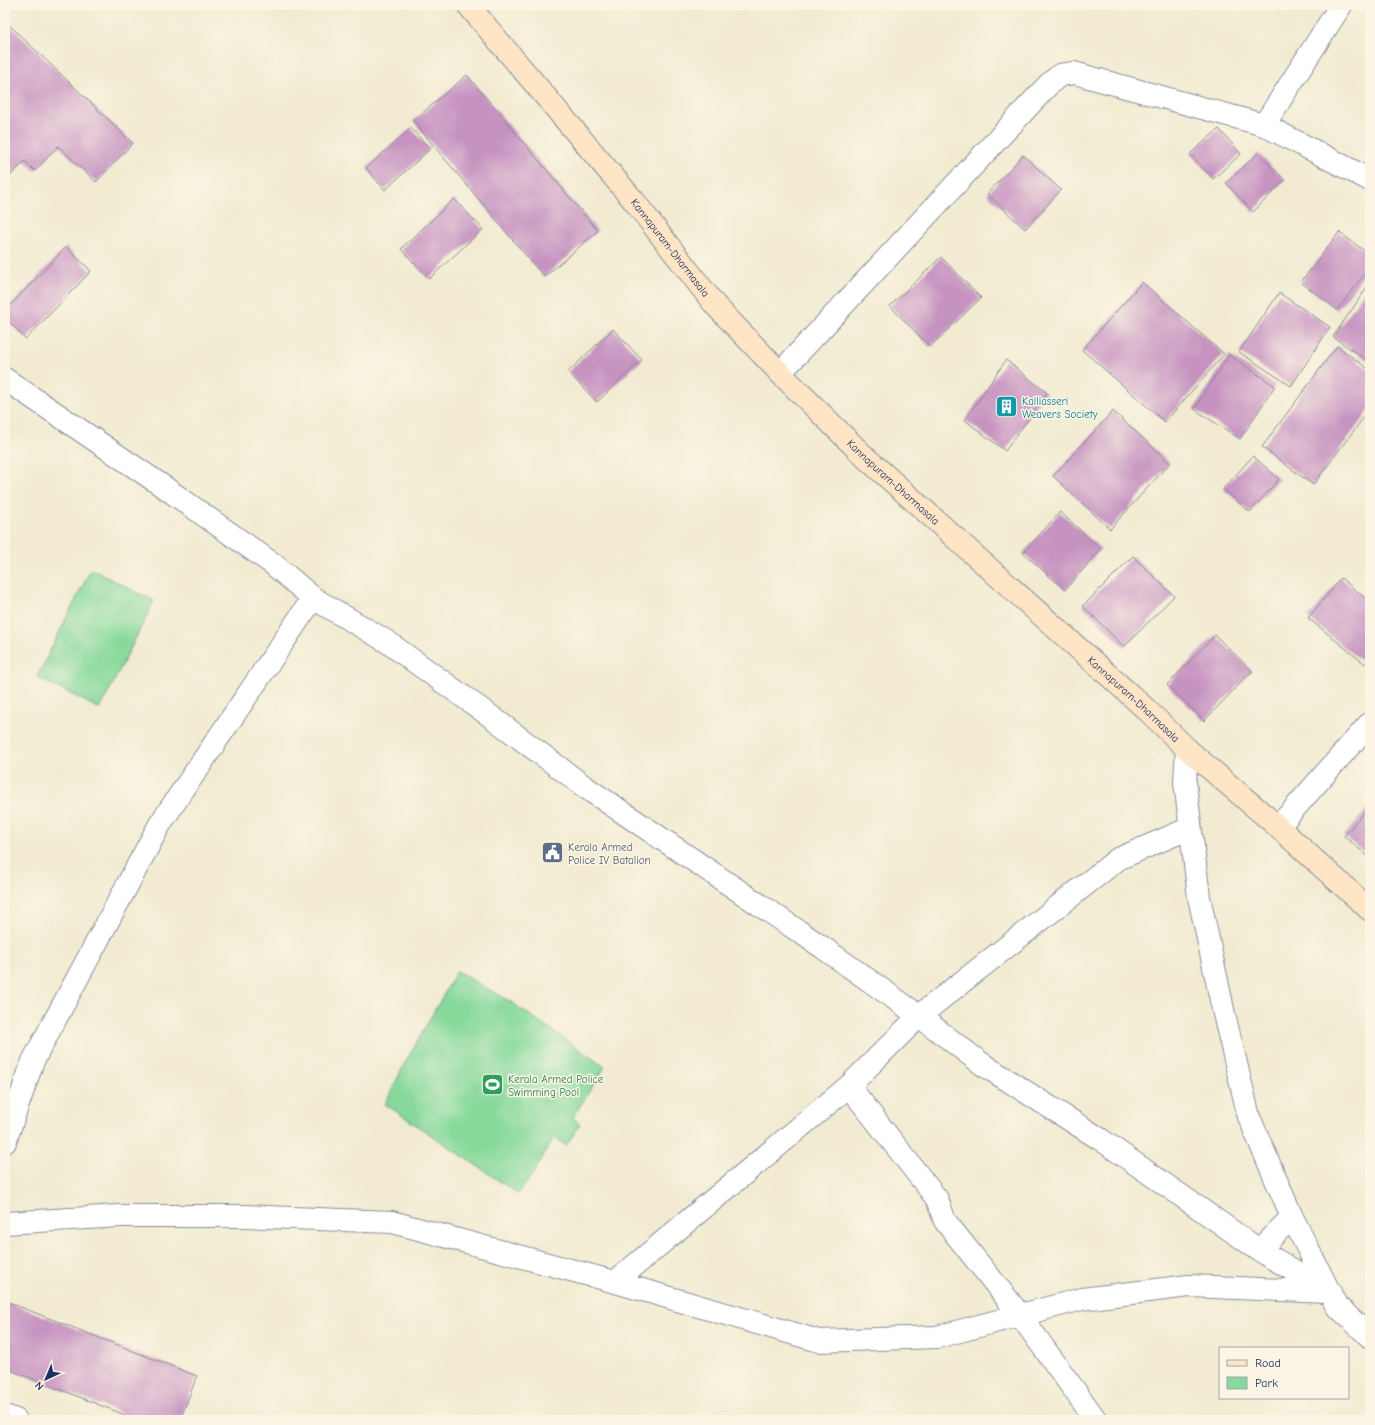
<svg xmlns="http://www.w3.org/2000/svg" width="1375" height="1425" font-family="'Comic Neue',sans-serif">
  <style>
    .green { fill: #86d99b; stroke: #50847c }
    .building { fill: #c693c1 }
    .lines { fill: none; stroke-linecap: round; stroke-linejoin: round }
    .street-casing { stroke: #868d98; stroke-width: 24 }
    .secondary-casing { stroke: #868d98; stroke-width: 24 }
    .street { stroke: #fff; stroke-width: 22 }
    .secondary { stroke: #fee5c5; stroke-width: 22 }
    .labels { text-anchor: middle; stroke-width: 3; stroke-linejoin: round; paint-order: stroke }
    .street-label { font-size: 11px; fill: #1b2f5e; stroke: #fcf5e5 }
    .culture-label { font-size: 11px; fill: #0d838f; stroke: #fcf5e5; text-anchor: start }
    .service-label { font-size: 11px; fill: #4e5e75; stroke: #fcf5e5; text-anchor: start }
    .leisure-label { font-size: 11px; fill: #27864d; stroke: #fcf5e5; text-anchor: start }
  </style>
  <rect width="100%" height="100%" fill="#fcf5e5"/>
  <filter id="ink" filterUnits="userSpaceOnUse"><feTurbulence type="fractalNoise" baseFrequency=".025" numOctaves="2"/><feDisplacementMap in="SourceGraphic" scale="8" xChannelSelector="R" yChannelSelector="G"/><feConvolveMatrix kernelMatrix="1 2 1 2 8 2 1 2 1" color-interpolation-filters="sRGB"/></filter>
  <filter id="wash" filterUnits="userSpaceOnUse"><feTurbulence type="fractalNoise" baseFrequency=".012" numOctaves="4" result="noise"/><feDisplacementMap in="SourceGraphic" scale="16" xChannelSelector="R" yChannelSelector="G"/><feGaussianBlur stdDeviation="0.9" result="paint"/><feColorMatrix in="noise" values="0 0 0 0 0 0 0 0 0 0 0 0 0 0 0 0 0 1.4 0 .05"/><feComposite in="paint" operator="in"/></filter>
  <g filter="url(#wash)">
    <rect width="100%" height="100%" fill="#f2ebd1"/>
    <path class="green" d="M 91,569 L 154,601 L 100,709 L 37,677 Z
      M 457,971 L 511,1002 L 605,1067 L 573,1117 L 580,1124 L 566,1146 L 554,1137 L 535,1171 L 518,1194 C 474,1163 429,1134 385,1104 L 406,1061 Z"/>
    <g id="blocks">
      <path class="building" d="M 5,21 L 133,143 L 96,182 L 58,146 L 35,171 L 25,161 L 6,180 L 5,178 L 5,105 L 10,100 L 5,95 Z
        M 467,75 L 598,231 L 544,277 L 413,121 Z
        M 411,128 L 430,149 L 385,190 L 366,168 Z
        M 1219,129 L 1241,154 L 1213,179 L 1190,154 Z
        M 1258,153 L 1285,180 L 1253,212 L 1226,183 Z
        M 1023,155 L 1061,190 L 1025,229 L 987,194 Z
        M 454,199 L 483,229 L 429,279 L 401,249 Z
        M 1339,232 L 1370,255 L 1370,267 L 1337,310 L 1301,282 Z
        M 66,247 L 91,271 L 26,339 L 5,318 L 5,311 Z
        M 941,257 L 981,298 L 930,347 L 890,306 Z
        M 1142,282 L 1224,354 L 1165,422 L 1082,350 Z
        M 1370,283 L 1370,362 L 1333,337 Z
        M 1279,293 L 1330,327 L 1291,386 L 1239,352 Z
        M 613,329 L 642,360 L 597,402 L 568,372 Z
        M 1337,346 L 1370,370 L 1370,409 L 1313,485 L 1262,447 Z
        M 1229,355 L 1275,386 L 1240,439 L 1194,409 Z
        M 1006,360 L 1047,393 L 1005,451 L 965,420 Z
        M 1113,411 L 1170,463 L 1110,529 L 1053,476 Z
        M 1253,456 L 1279,479 L 1250,512 L 1223,489 Z
        M 1060,512 L 1101,549 L 1065,590 L 1023,553 Z
        M 1133,556 L 1174,596 L 1124,647 L 1083,606 Z
        M 1341,578 L 1370,602 L 1370,658 L 1365,664 L 1308,618 Z
        M 1215,635 L 1252,671 L 1204,721 L 1167,685 Z
        M 1370,805 L 1370,858 L 1344,836 Z
        M 5,1301 L 197,1376 L 180,1420 L 138,1420 L 5,1368 Z"/>
    </g>
  </g>
  <g filter="url(#ink)">
    <use href="#blocks" fill-opacity="0" stroke="#868d98" stroke-width="1"/>
    <g class="lines">
      <defs>
        <path id="street" d="M 1264,125 L 1341,5
          M 780,373 L 1049,84 L 1060,75 L 1074,73 L 1264,125 L 1370,180
          M 5,379 L 167,489 L 273,564 L 313,598 L 386,641 L 493,718 L 585,787 L 822,947 L 919,1016 L 982,1064 L 1100,1139 L 1259,1250 L 1330,1292
          M 1187,749 L 1185,782 L 1199,897 L 1224,1014 L 1249,1117 L 1292,1217 L 1336,1305 L 1370,1337
          M 1278,827 L 1370,723
          M 849,1086 L 937,1199 L 945,1221 L 1020,1315 L 1096,1420
          M 5,1142 L 33,1061 L 160,824 L 313,598
          M 5,1223 L 120,1216 L 245,1216 L 392,1222 L 615,1282 L 819,1341 L 937,1337 L 1082,1299 L 1189,1286 L 1327,1292
          M 1259,1250 L 1292,1217
          M 615,1282 L 849,1086 L 919,1016 L 1118,859 L 1190,828
          M 5,1416 L 16,1420"/>
        <g id="secondary">
          <path id="s1" d="M 468,5 L 634,201 L 715,305 L 785,378 L 865,457 L 1147,710 L 1187,749 L 1278,827 L 1370,910"/>
        </g>
      </defs>
      <use href="#street" class="street-casing"/>
      <use href="#secondary" class="secondary-casing"/>
      <use href="#street" class="street"/>
      <use href="#secondary" class="secondary"/>
    </g>
  </g>
  <defs>
    <symbol id="building-square" viewBox="-11 -11 22 22"><rect x="-9" y="-9" width="18" height="18" rx="4" fill="#0f9aa8" stroke="#fcf5e5"/><path d="M-4-6H4V6H1V3H-1V6H-4ZM-2.5-4.3h1.7v1.8h-1.7ZM.8-4.3h1.7v1.8H.8ZM-2.5-1h1.7V.8h-1.7ZM.8-1h1.7V.8H.8Z" fill="#fff"/></symbol>
    <symbol id="civic-square" viewBox="-11 -11 22 22"><rect x="-9" y="-9" width="18" height="18" rx="4" fill="#5c6f8a" stroke="#fcf5e5"/><path d="M-.6-6.5H3V-4.5H.6V-3L4-1V1h2V6H-6V1h2V-1L-.6-3ZM-1.2 2.5V6h2.4V2.5Z" fill="#fff"/></symbol>
    <symbol id="stadium-square" viewBox="-11 -11 22 22"><rect x="-9" y="-9" width="18" height="18" rx="4" fill="#2e9e5b" stroke="#fcf5e5"/><path d="M0-5a6.5 5 0 1 0 0 10a6.5 5 0 1 0 0-10ZM-3.5-1.8h7v3.6h-7Z" fill="#fff"/></symbol>
  </defs>
  <g fill-rule="evenodd">
    <use href="#building-square" x="994" y="394" width="25" height="25"/>
    <use href="#civic-square" x="540" y="840" width="25" height="25"/>
    <use href="#stadium-square" x="480" y="1072" width="25" height="25"/>
  </g>
  <g class="labels">
    <g class="street-label">
      <text dy="4" stroke="none"><textPath href="#s1" startOffset="316">Kannapuram-Dharmasala</textPath></text>
      <text dy="4" stroke="none"><textPath href="#s1" startOffset="640">Kannapuram-Dharmasala</textPath></text>
      <text dy="4" stroke="none"><textPath href="#s1" startOffset="964">Kannapuram-Dharmasala</textPath></text>
    </g>
    <g class="culture-label">
      <text x="1022" y="405">Kalliasseri<tspan x="1022" dy="13">Weavers Society</tspan></text>
    </g>
    <g class="service-label">
      <text x="568" y="851">Kerala Armed<tspan x="568" dy="13">Police IV Batalion</tspan></text>
    </g>
    <g class="leisure-label">
      <text x="508" y="1083">Kerala Armed Police<tspan x="508" dy="13">Swimming Pool</tspan></text>
    </g>
  </g>
  <rect width="1375" height="1425" fill="none" stroke="#fcf5e5" stroke-width="20"/>
  <rect x="1219" y="1347" width="130" height="52" fill="#fcf5e5" stroke="#a2a6af"/>
  <rect x="1227" y="1360" width="20" height="6" fill="#fee5c5" stroke="#a2a6af"/>
  <text x="1255" y="1367" font-size="12" fill="#1b2f5e">Road</text>
  <rect x="1227" y="1377" width="20" height="12" fill="#86d99b" stroke="#a2a6af"/>
  <text x="1255" y="1387" font-size="12" fill="#1b2f5e">Park</text>
  <g transform="translate(46 1379) rotate(224)" stroke="#fcf5e5" stroke-width="3" paint-order="stroke">
  <path d="M0-3L7 15L0 10L-7 15Z" fill="#1b2f5e"/>
  <text y="-6" font-size="11" font-weight="bold" text-anchor="middle" fill="#1b2f5e">N</text>
  </g>
</svg>
